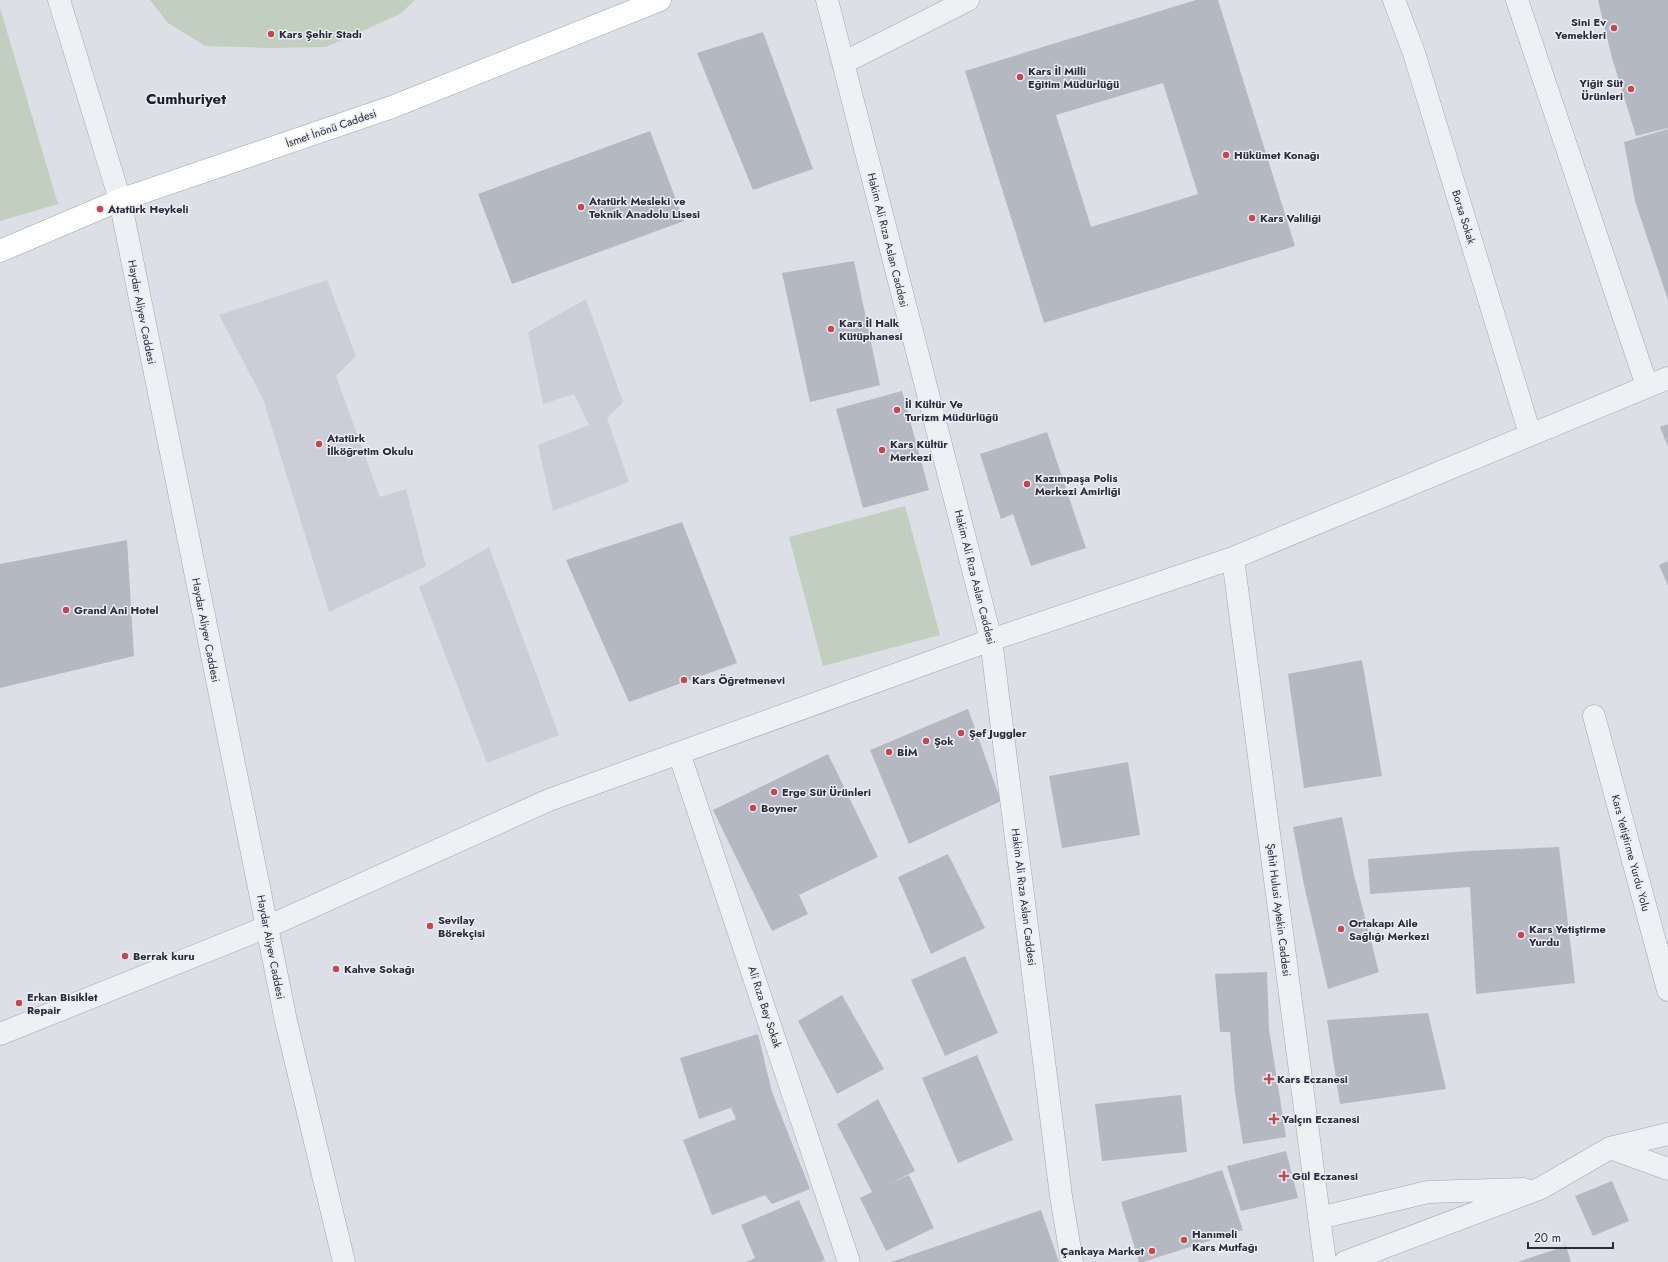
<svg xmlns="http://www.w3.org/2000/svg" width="1668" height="1262" font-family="Jost,sans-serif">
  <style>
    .built { fill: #cbced7 }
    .green { fill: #c1cfbe }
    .building { fill: #b4b8c2; fill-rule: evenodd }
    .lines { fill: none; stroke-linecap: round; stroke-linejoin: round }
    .minor-casing { stroke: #a2a6af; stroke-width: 23 }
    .major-casing { stroke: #9da3b0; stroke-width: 23 }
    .minor { stroke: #eff0f4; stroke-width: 22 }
    .major { stroke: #fff; stroke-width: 22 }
    .poi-dot { fill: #c34850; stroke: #eceef3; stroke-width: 1.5 }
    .labels { text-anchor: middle; stroke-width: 3; stroke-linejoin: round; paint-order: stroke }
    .poi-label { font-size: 11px; font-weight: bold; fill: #272d3b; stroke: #eceef3; text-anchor: start }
    .street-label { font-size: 11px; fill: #272d3b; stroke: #eceef3 }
    .district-label { font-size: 15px; font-weight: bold; fill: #1a1e2b; stroke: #eceef3 }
  </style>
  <rect width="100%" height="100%" fill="#dcdfe5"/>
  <path class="built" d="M 327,280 L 356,356 L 336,376 L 380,497 L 406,489 L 426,566 L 329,612 L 263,399 L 219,315 Z
    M 586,299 L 623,402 L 607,418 L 629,482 L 553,511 L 538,445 L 589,425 L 574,394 L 543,404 L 528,332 Z
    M 489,547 L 559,735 L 487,763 L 419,587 Z"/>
  <path class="green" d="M 150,0 L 415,0 L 400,14 L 326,47 L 269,48 L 205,46 L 168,23 Z
    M 0,8 L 58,204 L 0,221 Z
    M 905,506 L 940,635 L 823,666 L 789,537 Z"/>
  <path class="building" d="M 1196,0 L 1218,0 L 1295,246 L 1044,323 L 965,71 ZM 1163,83 L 1198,194 L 1091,227 L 1056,115 Z
    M 1598,0 L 1668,0 L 1668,128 L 1636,136 L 1612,58 Z
    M 763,32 L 813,169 L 753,190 L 697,53 Z
    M 1668,129 L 1668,300 L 1635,201 L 1624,142 Z
    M 650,131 L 684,221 L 512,284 L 478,194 Z
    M 854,261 L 880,385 L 810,402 L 782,273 Z
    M 902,391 L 929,490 L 863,508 L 836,409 Z
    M 1668,424 L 1668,447 L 1660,427 Z
    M 1047,432 L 1086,548 L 1031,566 L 1013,514 L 1001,519 L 980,454 Z
    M 682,522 L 737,663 L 629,702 L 566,560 Z
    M 127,540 L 134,656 L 0,688 L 0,564 Z
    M 1668,561 L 1668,586 L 1659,565 Z
    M 1362,660 L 1382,776 L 1304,788 L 1288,674 Z
    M 968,709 L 1001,801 L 909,844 L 870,750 Z
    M 828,754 L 878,857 L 799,895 L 808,914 L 772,931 L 713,810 Z
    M 1128,762 L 1140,835 L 1062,848 L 1049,776 Z
    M 1342,817 L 1354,875 L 1379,972 L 1328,989 L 1304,885 L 1293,827 Z
    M 1559,847 L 1575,983 L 1476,994 L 1470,887 L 1370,894 L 1368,859 L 1468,851 Z
    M 948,854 L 985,928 L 931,954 L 898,877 Z
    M 965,956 L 998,1033 L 945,1056 L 911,980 Z
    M 1267,972 L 1269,1029 L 1286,1137 L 1243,1144 L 1235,1093 L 1230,1032 L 1220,1032 L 1215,974 Z
    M 842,995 L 884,1069 L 837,1094 L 798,1021 Z
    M 1428,1013 L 1446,1089 L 1340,1104 L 1327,1020 Z
    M 758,1034 L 772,1092 L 810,1189 L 772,1204 L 765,1195 L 712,1215 L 683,1140 L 736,1119 L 731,1108 L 736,1106 L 699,1119 L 680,1058 Z
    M 977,1055 L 1013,1140 L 958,1163 L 922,1078 Z
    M 1181,1095 L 1187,1152 L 1102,1161 L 1095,1104 Z
    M 878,1099 L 915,1171 L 889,1184 L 909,1175 L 934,1228 L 886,1251 L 860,1198 L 872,1192 L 837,1124 Z
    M 1286,1151 L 1298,1198 L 1241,1211 L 1227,1166 Z
    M 1222,1170 L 1243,1230 L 1143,1262 L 1139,1262 L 1121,1202 Z
    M 1612,1181 L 1629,1221 L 1593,1236 L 1575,1196 Z
    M 799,1200 L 825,1260 L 821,1262 L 746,1262 L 755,1258 L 741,1225 Z
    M 1041,1210 L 1059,1262 L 891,1262 Z
    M 1566,1246 L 1571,1262 L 1517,1262 Z"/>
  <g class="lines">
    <defs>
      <path id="minor" d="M 59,0 L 120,200 L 286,1021 L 344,1262
        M 827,0 L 991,640 L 1061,1196 L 1072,1262
        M 1394,0 L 1414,53 L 1530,434
        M 1517,0 L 1647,386
        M 843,63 L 968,0
        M 1233,558 L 1325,1262
        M 1594,716 L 1668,990
        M 679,753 L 849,1262
        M 0,1034 L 267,927 L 549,800 L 991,640 L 1233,558 L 1668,378
        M 1610,1148 L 1668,1134
        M 1319,1218 L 1428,1192 L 1524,1189
        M 1345,1262 L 1541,1188 L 1610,1148 L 1668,1169"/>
      <path id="major" d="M 0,251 L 120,200 L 392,107 L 660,0"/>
    </defs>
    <use href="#minor" class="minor-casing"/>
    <use href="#major" class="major-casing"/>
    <use href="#minor" class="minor"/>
    <use href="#major" class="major"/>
  </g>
  <g class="poi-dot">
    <circle cx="1614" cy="28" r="4"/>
    <circle cx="271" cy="34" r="4"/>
    <circle cx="1020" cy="77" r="4"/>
    <circle cx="1631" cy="89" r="4"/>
    <circle cx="1226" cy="155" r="4"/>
    <circle cx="581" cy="207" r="4"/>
    <circle cx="100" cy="209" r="4"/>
    <circle cx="1252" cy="218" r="4"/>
    <circle cx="831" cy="329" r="4"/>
    <circle cx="897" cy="410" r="4"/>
    <circle cx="319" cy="444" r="4"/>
    <circle cx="882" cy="450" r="4"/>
    <circle cx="1027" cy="484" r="4"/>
    <circle cx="66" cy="610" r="4"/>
    <circle cx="684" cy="680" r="4"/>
    <circle cx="961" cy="733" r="4"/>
    <circle cx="926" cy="741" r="4"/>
    <circle cx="889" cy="752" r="4"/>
    <circle cx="774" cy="792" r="4"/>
    <circle cx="753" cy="808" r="4"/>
    <circle cx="430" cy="926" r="4"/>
    <circle cx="1341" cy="929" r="4"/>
    <circle cx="1521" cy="935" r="4"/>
    <circle cx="125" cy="956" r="4"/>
    <circle cx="336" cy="969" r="4"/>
    <circle cx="19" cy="1003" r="4"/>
    <path d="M1267 1073h4v4h4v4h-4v4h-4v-4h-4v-4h4z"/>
    <path d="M1272 1113h4v4h4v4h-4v4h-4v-4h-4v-4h4z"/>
    <path d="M1282 1170h4v4h4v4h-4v4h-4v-4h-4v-4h4z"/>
    <circle cx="1184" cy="1240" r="4"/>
    <circle cx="1152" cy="1251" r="4"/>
  </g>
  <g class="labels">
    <g class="poi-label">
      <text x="1606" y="26" text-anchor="end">Sini Ev<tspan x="1606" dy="13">Yemekleri</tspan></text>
      <text x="279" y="38">Kars Şehir Stadı</text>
      <text x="1028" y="75">Kars İl Milli<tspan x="1028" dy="13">Eğitim Müdürlüğü</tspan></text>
      <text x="1623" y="87" text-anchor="end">Yiğit Süt<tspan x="1623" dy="13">Ürünleri</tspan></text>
      <text x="1234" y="159">Hükümet Konağı</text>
      <text x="589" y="205">Atatürk Mesleki ve<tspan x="589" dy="13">Teknik Anadolu Lisesi</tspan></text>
      <text x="108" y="213">Atatürk Heykeli</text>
      <text x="1260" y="222">Kars Valiliği</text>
      <text x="839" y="327">Kars İl Halk<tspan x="839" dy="13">Kütüphanesi</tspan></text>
      <text x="905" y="408">İl Kültür Ve<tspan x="905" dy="13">Turizm Müdürlüğü</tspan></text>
      <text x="327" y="442">Atatürk<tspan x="327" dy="13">İlköğretim Okulu</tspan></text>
      <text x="890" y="448">Kars Kültür<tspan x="890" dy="13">Merkezi</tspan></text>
      <text x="1035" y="482">Kazımpaşa Polis<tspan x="1035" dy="13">Merkezi Amirliği</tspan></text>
      <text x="74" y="614">Grand Ani Hotel</text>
      <text x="692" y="684">Kars Öğretmenevi</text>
      <text x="969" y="737">Şef Juggler</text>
      <text x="934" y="745">Şok</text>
      <text x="897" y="756">BİM</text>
      <text x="782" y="796">Erge Süt Ürünleri</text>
      <text x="761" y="812">Boyner</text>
      <text x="438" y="924">Sevilay<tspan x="438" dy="13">Börekçisi</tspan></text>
      <text x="1349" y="927">Ortakapı Aile<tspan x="1349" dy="13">Sağlığı Merkezi</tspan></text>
      <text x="1529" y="933">Kars Yetiştirme<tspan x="1529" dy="13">Yurdu</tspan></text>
      <text x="133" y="960">Berrak kuru</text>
      <text x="344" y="973">Kahve Sokağı</text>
      <text x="27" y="1001">Erkan Bisiklet<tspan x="27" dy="13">Repair</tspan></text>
      <text x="1277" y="1083">Kars Eczanesi</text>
      <text x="1282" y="1123">Yalçın Eczanesi</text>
      <text x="1292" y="1180">Gül Eczanesi</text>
      <text x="1192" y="1238">Hanımeli<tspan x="1192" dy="13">Kars Mutfağı</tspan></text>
      <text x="1144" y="1255" text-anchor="end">Çankaya Market</text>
    </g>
    <g class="street-label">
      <text transform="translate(331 128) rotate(-19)" y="4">İsmet İnönü Caddesi</text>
      <text transform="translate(1464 217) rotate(73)" y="4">Borsa Sokak</text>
      <text transform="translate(888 240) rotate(76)" y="4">Hakim Ali Rıza Aslan Caddesi</text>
      <text transform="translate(142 312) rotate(79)" y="4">Haydar Aliyev Caddesi</text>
      <text transform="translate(975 577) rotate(76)" y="4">Hakim Ali Rıza Aslan Caddesi</text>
      <text transform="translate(206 630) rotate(79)" y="4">Haydar Aliyev Caddesi</text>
      <text transform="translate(1631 853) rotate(75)" y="4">Kars Yetiştirme Yurdu Yolu</text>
      <text transform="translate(1024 897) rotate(83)" y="4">Hakim Ali Rıza Aslan Caddesi</text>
      <text transform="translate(1279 910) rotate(83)" y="4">Şehit Hulusi Aytekin Caddesi</text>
      <text transform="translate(271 947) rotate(79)" y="4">Haydar Aliyev Caddesi</text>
      <text transform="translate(765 1007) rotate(72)" y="4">Ali Rıza Bey Sokak</text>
    </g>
    <g class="district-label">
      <text x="186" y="104">Cumhuriyet</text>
    </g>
  </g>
  <path d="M1528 1242v6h85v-6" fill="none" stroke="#272d3b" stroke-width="2"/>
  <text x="1534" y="1242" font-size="12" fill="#272d3b" stroke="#eceef3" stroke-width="3" paint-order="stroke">20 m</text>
</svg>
